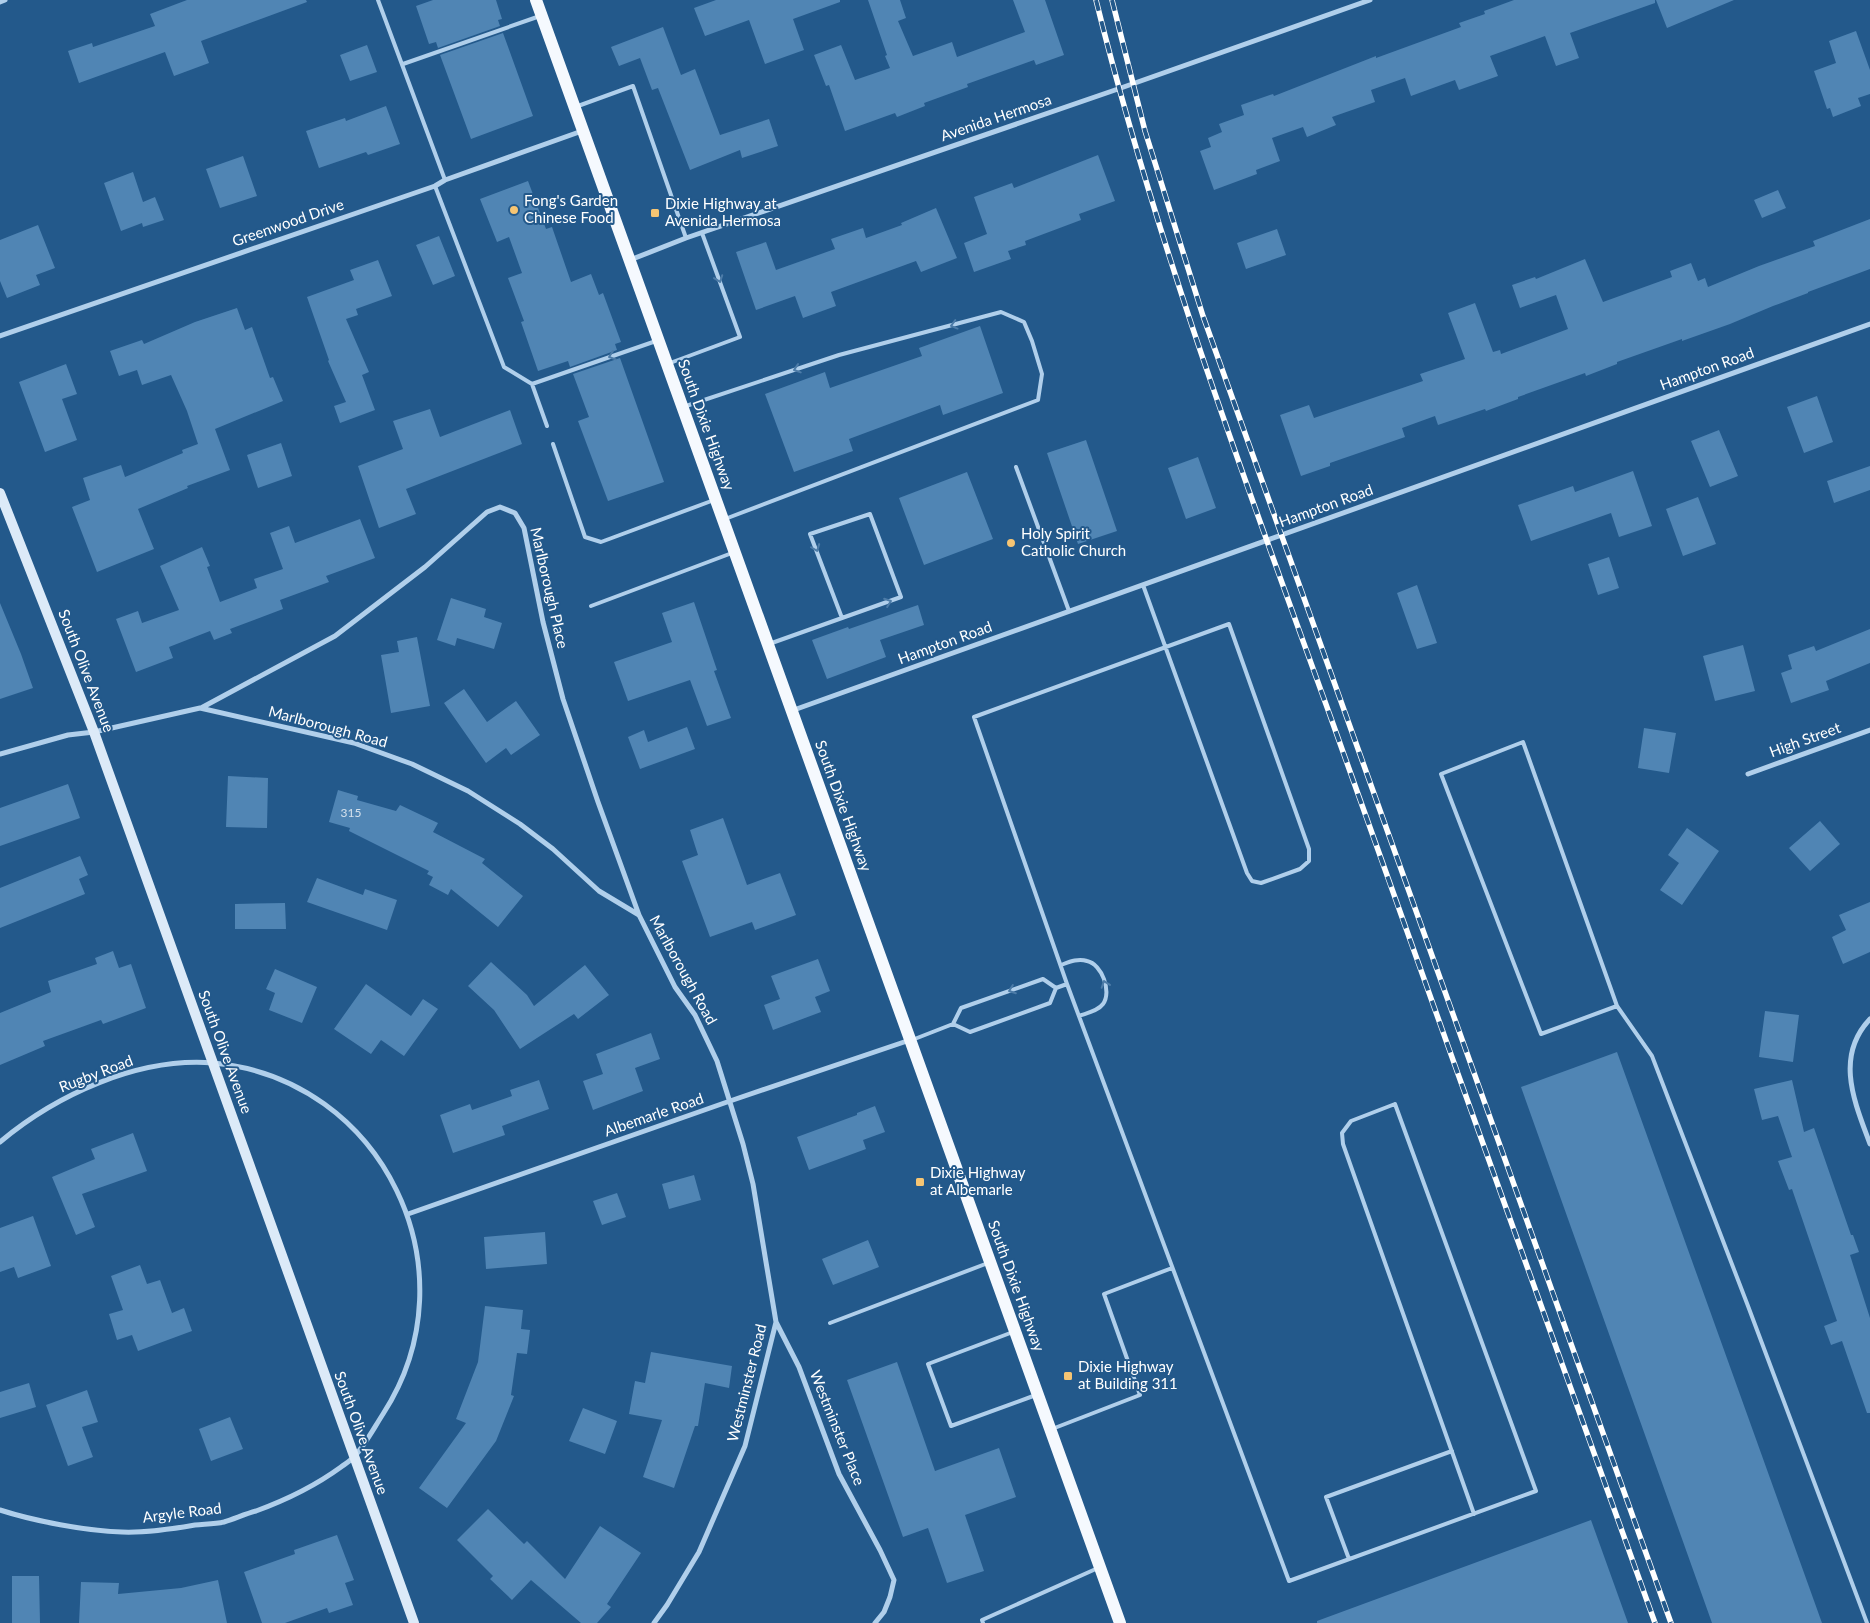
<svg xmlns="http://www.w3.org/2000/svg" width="1870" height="1623" font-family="Lato,sans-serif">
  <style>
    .building { fill: #5085b4 }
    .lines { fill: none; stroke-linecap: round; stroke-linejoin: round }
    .lane { stroke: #b0cfeb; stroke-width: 4 }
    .street { stroke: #b0cfeb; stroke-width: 5 }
    .secondary { stroke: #dceaf8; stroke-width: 10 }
    .primary { stroke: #f5f9fe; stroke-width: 12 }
    .rail-casing { stroke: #fff; stroke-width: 5.5 }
    .rail { stroke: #23598b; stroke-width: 4; stroke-dasharray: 11; stroke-linecap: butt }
    .oneway { stroke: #4d7ca8 }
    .poi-dot { fill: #f6c573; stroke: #23598b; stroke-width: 2 }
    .labels { text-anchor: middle; stroke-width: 4; stroke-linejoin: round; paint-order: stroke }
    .number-label { font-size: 12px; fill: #d3e0ec }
    .street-label { font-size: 15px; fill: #fff; stroke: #23598b }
    .poi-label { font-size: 15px; fill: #fff; stroke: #23598b; text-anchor: start }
  </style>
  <rect width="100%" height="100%" fill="#23598b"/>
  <path class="building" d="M 187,0 L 306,0 L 307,2 L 201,41 L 209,63 L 174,76 L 165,52 L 79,83 L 68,51 L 92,43 L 93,47 L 155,26 L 150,14 Z
    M 433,0 L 496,0 L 502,19 L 498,20 L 500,26 L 438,48 L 436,42 L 429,44 L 416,6 Z
    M 716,0 L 840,0 L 840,2 L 793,19 L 804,50 L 765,64 L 749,20 L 705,36 L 694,8 Z
    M 868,0 L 900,0 L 906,18 L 898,21 L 913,56 L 952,42 L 957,57 L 1025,32 L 1013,0 L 1045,0 L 1064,55 L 1036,65 L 1034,60 L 967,84 L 968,87 L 924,103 L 925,106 L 897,117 L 895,113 L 845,131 L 829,85 L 826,86 L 814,55 L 841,45 L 855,80 L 890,68 L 885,56 L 887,55 Z
    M 1514,0 L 1655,0 L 1655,3 L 1570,33 L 1579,58 L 1556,66 L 1545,36 L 1490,56 L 1498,76 L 1459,90 L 1455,80 L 1411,96 L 1405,78 L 1371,90 L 1375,102 L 1332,117 L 1336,125 L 1307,137 L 1303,127 L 1272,138 L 1280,161 L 1256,170 L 1257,174 L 1214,190 L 1200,151 L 1211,147 L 1208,138 L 1222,132 L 1219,124 L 1244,115 L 1241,105 L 1273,94 L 1274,96 L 1376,56 L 1376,58 L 1461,27 L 1459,23 L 1485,14 L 1484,11 Z
    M 1656,0 L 1734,0 L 1667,28 Z
    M 663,27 L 681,75 L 695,69 L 720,135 L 769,119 L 778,146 L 742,158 L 740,150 L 690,170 L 658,88 L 652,90 L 640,58 L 619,66 L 611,47 Z
    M 1856,31 L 1870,70 L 1870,94 L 1858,98 L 1861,106 L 1833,117 L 1830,108 L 1827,109 L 1814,71 L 1836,63 L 1829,41 Z
    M 503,33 L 533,116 L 471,139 L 440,55 Z
    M 367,45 L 377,72 L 350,81 L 340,55 Z
    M 386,106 L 400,144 L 368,155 L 366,152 L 319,168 L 306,131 L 345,118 L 346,121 Z
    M 1098,155 L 1115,201 L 1079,214 L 1081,220 L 1025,241 L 1026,245 L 1008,251 L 1011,259 L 974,272 L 964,243 L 987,234 L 974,197 L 1012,183 L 1014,188 Z
    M 243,156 L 257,196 L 220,208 L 206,169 Z
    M 133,172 L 143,202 L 155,197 L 164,220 L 143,227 L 142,223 L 121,231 L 104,183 Z
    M 528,181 L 546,229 L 552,227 L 571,282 L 591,274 L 599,295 L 603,293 L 621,342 L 615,344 L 617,350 L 570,367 L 568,361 L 538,371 L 521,322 L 524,321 L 508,278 L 522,273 L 509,237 L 497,242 L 480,199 Z
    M 1778,190 L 1786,208 L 1762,218 L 1754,200 Z
    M 936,208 L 957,258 L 921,272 L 916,261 L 831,292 L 836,306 L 803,318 L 795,296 L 756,310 L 736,252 L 766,242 L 776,270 L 835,249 L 831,239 L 863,228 L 866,238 L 902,225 L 901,223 Z
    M 1870,219 L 1870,269 L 1808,292 L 1808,293 L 1773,306 L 1730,324 L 1682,341 L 1682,339 L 1617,362 L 1617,364 L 1586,376 L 1585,373 L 1518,397 L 1518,399 L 1486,411 L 1485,409 L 1438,425 L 1435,416 L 1402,428 L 1405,437 L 1330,463 L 1330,466 L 1301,476 L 1280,415 L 1309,405 L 1314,418 L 1423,381 L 1420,374 L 1465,359 L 1448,313 L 1475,303 L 1493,352 L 1500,350 L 1501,354 L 1568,329 L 1556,295 L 1520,308 L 1512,285 L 1535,277 L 1536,279 L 1585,259 L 1603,302 L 1672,277 L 1670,271 L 1691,263 L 1698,281 L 1705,278 L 1708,287 L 1759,266 L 1815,246 L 1813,241 Z
    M 38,225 L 55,268 L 36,275 L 40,285 L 7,298 L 0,281 L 0,240 Z
    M 1277,229 L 1286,255 L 1246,269 L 1237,243 Z
    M 439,236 L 455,276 L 433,285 L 416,245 Z
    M 378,260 L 392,296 L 356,309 L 358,315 L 346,319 L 369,372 L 362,375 L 375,410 L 340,423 L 334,406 L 346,402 L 328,361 L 329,360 L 307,297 L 354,280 L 350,270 Z
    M 237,308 L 245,330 L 252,327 L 270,378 L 273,377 L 283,401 L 215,429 L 230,470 L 187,486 L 188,488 L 138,509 L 154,549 L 97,572 L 72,507 L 90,500 L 83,478 L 121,465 L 125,477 L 183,453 L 182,450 L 198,444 L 187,411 L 171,375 L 142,385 L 137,370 L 119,376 L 110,351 L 142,340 L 144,344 L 195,322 Z
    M 980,326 L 1003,393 L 943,415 L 940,405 L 849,439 L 853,451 L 794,472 L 765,394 L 825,372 L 830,388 L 922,356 L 919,348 Z
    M 620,358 L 664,482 L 608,501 L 578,421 L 589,417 L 573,374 Z
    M 66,364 L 77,394 L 62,399 L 77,440 L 45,452 L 19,382 Z
    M 1817,396 L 1833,442 L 1804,453 L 1787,407 Z
    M 430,409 L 440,437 L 510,410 L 522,444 L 406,489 L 416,514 L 379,528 L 358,466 L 403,449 L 393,421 Z
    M 1719,430 L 1738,476 L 1710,487 L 1691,441 Z
    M 1086,440 L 1117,531 L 1078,544 L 1047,453 Z
    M 281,443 L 292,476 L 258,488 L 247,455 Z
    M 1198,457 L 1216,508 L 1186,519 L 1168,468 Z
    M 1870,466 L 1870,490 L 1834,503 L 1827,481 Z
    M 1633,471 L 1652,526 L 1619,537 L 1611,513 L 1531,541 L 1518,505 L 1573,486 L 1575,492 Z
    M 967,472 L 993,539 L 924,565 L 899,498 Z
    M 1698,497 L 1716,544 L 1683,556 L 1666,509 Z
    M 360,519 L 375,558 L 326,576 L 329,582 L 280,600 L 283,609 L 230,629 L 232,633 L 214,640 L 210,631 L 169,647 L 173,658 L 136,672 L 116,619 L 138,611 L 142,623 L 179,610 L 160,566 L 202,547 L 210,566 L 207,567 L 220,602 L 257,588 L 254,579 L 283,569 L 270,533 L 289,526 L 295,543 Z
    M 1609,557 L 1619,588 L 1598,595 L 1588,564 Z
    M 1417,585 L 1437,643 L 1417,649 L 1397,593 Z
    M 451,598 L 486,609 L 484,617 L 502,623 L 494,649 L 457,638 L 455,646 L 437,640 Z
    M 694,602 L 717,670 L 714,671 L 731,718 L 707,726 L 690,680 L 628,701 L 614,662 L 672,642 L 662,613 Z
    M 0,603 L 21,654 L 33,688 L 0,699 Z
    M 918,605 L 924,625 L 880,640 L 886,657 L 827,679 L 812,640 L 848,627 L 849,629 Z
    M 1870,629 L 1870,663 L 1826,681 L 1829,690 L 1791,703 L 1781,673 L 1792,669 L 1788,655 L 1814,646 L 1816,651 Z
    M 417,637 L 430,706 L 391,713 L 381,655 L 399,652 L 397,641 Z
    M 1743,645 L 1755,691 L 1715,701 L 1703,656 Z
    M 464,689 L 487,722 L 516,701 L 540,735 L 511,755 L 506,748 L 486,763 L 444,703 Z
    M 687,727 L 695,749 L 640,769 L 628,737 L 644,730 L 648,742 Z
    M 1644,728 L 1676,733 L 1669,773 L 1638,768 Z
    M 228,776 L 268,778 L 267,828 L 226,827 Z
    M 68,784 L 80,818 L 0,846 L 0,808 Z
    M 338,790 L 358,796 L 357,800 L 396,811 L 400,805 L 438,823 L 433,832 L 485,859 L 482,863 L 523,896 L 498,927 L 451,889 L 448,895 L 429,885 L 433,877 L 427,874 L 429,871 L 349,831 L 350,828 L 329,822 Z
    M 723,818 L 747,885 L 780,873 L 796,915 L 755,930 L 752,922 L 710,937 L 682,861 L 698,855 L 690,830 Z
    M 1820,821 L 1840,844 L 1810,871 L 1789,848 Z
    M 1687,828 L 1719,851 L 1682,905 L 1660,890 L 1679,863 L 1668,855 Z
    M 80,856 L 88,875 L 79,879 L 85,894 L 0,928 L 0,888 Z
    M 317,878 L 363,895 L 365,889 L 397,900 L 387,930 L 307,902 Z
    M 1870,902 L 1870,952 L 1843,964 L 1832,937 L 1846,930 L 1839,915 Z
    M 285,903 L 286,929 L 235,929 L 235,904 Z
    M 113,951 L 119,968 L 131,964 L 146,1008 L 103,1024 L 101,1020 L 43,1041 L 45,1046 L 0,1065 L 0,1013 L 51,992 L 48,981 L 97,964 L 95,958 Z
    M 818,959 L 830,991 L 815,997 L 821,1012 L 773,1030 L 764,1005 L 780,999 L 771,976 Z
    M 491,962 L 527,995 L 534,1006 L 585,965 L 609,995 L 578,1019 L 574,1014 L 520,1049 L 494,1010 L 468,986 Z
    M 275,969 L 317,987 L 302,1023 L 269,1010 L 275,993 L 266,989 Z
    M 366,984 L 411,1016 L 423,999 L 438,1009 L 404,1056 L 381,1040 L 371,1054 L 334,1029 Z
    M 1765,1011 L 1799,1015 L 1793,1062 L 1759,1057 Z
    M 651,1033 L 660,1059 L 635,1068 L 643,1091 L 593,1110 L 583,1081 L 603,1074 L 596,1054 Z
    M 1617,1052 L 1822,1623 L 1712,1623 L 1521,1087 Z
    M 539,1080 L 549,1109 L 502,1126 L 505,1135 L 453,1153 L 440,1115 L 470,1104 L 472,1110 L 512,1096 L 510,1090 Z
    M 1792,1080 L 1804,1132 L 1814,1128 L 1851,1235 L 1853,1235 L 1859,1252 L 1850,1255 L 1870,1318 L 1870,1413 L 1867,1413 L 1842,1341 L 1831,1345 L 1824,1326 L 1837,1321 L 1792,1189 L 1789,1190 L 1778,1161 L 1792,1157 L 1778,1116 L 1762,1120 L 1754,1089 Z
    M 875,1106 L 885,1132 L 863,1140 L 866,1149 L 809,1170 L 797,1137 L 857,1115 L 857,1113 Z
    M 133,1133 L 147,1171 L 82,1194 L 95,1227 L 76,1235 L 52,1177 L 95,1159 L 91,1149 Z
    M 694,1175 L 701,1200 L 669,1209 L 662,1184 Z
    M 617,1193 L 626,1217 L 602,1225 L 593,1201 Z
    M 33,1216 L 51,1266 L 18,1278 L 14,1267 L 0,1272 L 0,1228 Z
    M 545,1232 L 547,1264 L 486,1269 L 484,1237 Z
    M 868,1240 L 879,1267 L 833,1285 L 822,1259 Z
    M 140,1265 L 147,1284 L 160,1280 L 172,1313 L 184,1308 L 192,1331 L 138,1351 L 132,1335 L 117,1340 L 109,1314 L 123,1310 L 111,1276 Z
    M 485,1306 L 523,1310 L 521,1329 L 530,1330 L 527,1354 L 517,1353 L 511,1395 L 514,1396 L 496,1441 L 447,1508 L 419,1488 L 466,1423 L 456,1419 L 478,1362 Z
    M 651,1352 L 732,1366 L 729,1388 L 705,1383 L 698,1426 L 695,1426 L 674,1488 L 643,1477 L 662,1420 L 629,1414 L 635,1381 L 645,1383 Z
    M 897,1362 L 935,1471 L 999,1448 L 1016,1497 L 965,1515 L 984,1571 L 947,1583 L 928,1528 L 903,1537 L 847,1380 Z
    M 29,1383 L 36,1407 L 0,1418 L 0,1392 Z
    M 87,1390 L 98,1422 L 82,1427 L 93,1457 L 68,1466 L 46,1405 Z
    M 583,1408 L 617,1421 L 605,1454 L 569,1441 Z
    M 230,1417 L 243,1449 L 211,1461 L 199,1429 Z
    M 488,1509 L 524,1544 L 527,1541 L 565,1579 L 600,1526 L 641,1553 L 607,1604 L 611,1607 L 597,1623 L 581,1623 L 531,1580 L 512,1600 L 490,1579 L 493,1576 L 457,1540 Z
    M 1591,1520 L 1628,1623 L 1317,1623 L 1317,1621 Z
    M 337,1535 L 354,1580 L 345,1583 L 353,1605 L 329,1613 L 327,1608 L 285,1623 L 262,1623 L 244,1572 L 295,1554 L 294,1550 Z
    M 12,1576 L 39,1576 L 40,1623 L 12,1623 Z
    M 218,1580 L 227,1623 L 79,1623 L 81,1582 L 119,1583 L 118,1594 L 181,1588 Z"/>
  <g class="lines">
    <path class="lane" d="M 378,0 L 445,180
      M 403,64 L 540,16
      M 578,106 L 633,86 L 686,238
      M 435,186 L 504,367 L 532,384 L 547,426
      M 670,363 L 740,337 L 702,233
      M 532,384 L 656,341
      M 686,406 L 839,355 L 1001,312 L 1024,322 L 1032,341 L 1042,374 L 1038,400 L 725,519
      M 553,444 L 585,537 L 601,542 L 714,500
      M 1016,467 L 1069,611
      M 1143,585 L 1247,873 L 1252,881 L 1261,883 L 1300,869 L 1309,861 L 1309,849 L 1229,624 L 974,717 L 1067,984 L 1289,1581 L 1536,1491 L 1395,1104 L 1351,1121 L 1342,1133 L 1343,1144 L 1474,1514
      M 591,606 L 732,553
      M 769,644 L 901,597 L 870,514 L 810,534 L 842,618
      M 1061,965 C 1069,962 1078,958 1087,961 C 1102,964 1112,992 1103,1004 C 1098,1011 1087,1013 1079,1016
      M 1617,1006 L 1541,1034 L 1441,774 L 1523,742 L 1617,1006 L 1652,1056 L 1748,1306 L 1867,1623
      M 953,1024 L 970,1032 L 1050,1003 L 1056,988 L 1067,984
      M 912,1040 L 953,1024 L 961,1008 L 1043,979 L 1056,988
      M 830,1323 L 988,1263
      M 1013,1332 L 928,1364 L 951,1426 L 1036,1395
      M 1052,1429 L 1140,1395 L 1104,1294 L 1172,1268
      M 1349,1559 L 1326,1497 L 1452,1451
      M 983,1623 L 982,1620 L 1098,1568"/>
    <path class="street" d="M 0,2 L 5,0
      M 630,260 L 686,238 L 1118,89 L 1370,0
      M 0,336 L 435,186 L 445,180 L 582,131
      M 201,708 L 335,636 L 425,567 L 487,512 L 500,507 L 515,513 L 524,528 L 543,622 L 563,699 L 598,802 L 639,915
      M 791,711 L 1870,324
      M 0,754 L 68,735 L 94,732 L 200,708 L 354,743 L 412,764 L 468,791 L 520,824 L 553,849 L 599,891 L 639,915 L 675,987 L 695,1015 L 717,1061 L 743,1144 L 753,1184 L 776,1322 L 745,1446 L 699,1552 L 667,1605 L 654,1623
      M 1748,774 L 1870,730
      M 1870,1019 C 1834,1057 1855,1103 1870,1144
      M 0,1142 C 56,1095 138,1057 213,1063 C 383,1078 476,1271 383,1414 C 374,1428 365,1445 354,1457 C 350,1461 345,1464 341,1467 C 315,1486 286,1500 256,1511 C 245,1514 234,1519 224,1522 C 215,1524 205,1524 195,1525 C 172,1529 146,1533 122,1532 C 86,1531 34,1521 0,1510
      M 408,1214 L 730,1101 L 910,1040
      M 776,1322 L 799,1367 L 839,1474 L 880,1550 L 894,1580 L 890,1597 L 884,1612 L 875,1623"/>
    <path class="secondary" d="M 0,493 L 94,732 L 414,1623"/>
    <path class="primary" d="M 536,0 L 1120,1623"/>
    <defs>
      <path id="rail" d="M 1096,0 C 1157,246 1246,483 1332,721 C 1439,1022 1547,1322 1655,1623
        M 1112,0 L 1145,131 L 1203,316 L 1671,1623"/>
    </defs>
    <use href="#rail" class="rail-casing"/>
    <use href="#rail" class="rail"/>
  </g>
  <defs><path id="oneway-chevron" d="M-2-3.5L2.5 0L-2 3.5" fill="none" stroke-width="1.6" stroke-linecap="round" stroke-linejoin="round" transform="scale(1.25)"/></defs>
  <g class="oneway">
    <use href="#oneway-chevron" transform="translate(719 279) rotate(70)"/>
    <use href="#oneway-chevron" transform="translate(954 325) rotate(165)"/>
    <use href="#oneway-chevron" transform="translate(612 356) rotate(161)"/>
    <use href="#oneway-chevron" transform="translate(797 369) rotate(162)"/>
    <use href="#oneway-chevron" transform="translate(816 548) rotate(69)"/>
    <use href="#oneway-chevron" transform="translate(888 602) rotate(-20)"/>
    <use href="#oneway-chevron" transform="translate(1105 984) rotate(-109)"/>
    <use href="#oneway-chevron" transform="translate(1012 990) rotate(160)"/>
  </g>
  <g class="poi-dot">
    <circle cx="514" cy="210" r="5"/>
    <rect x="650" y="208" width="10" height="10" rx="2.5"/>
    <circle cx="1011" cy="543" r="5"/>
    <rect x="915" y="1177" width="10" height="10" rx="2.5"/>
    <rect x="1063" y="1371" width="10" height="10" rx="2.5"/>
  </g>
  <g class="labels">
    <g class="number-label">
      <text x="351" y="817">315</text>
    </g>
    <g class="street-label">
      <text transform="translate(996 118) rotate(-19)" y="5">Avenida Hermosa</text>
      <text transform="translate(288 223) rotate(-19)" y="5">Greenwood Drive</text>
      <text transform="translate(1707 369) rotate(-20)" y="5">Hampton Road</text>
      <text transform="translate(706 425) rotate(70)" y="5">South Dixie Highway</text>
      <text transform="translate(1326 506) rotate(-20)" y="5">Hampton Road</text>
      <text transform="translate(549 588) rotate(77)" y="5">Marlborough Place</text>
      <text transform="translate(945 643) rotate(-20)" y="5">Hampton Road</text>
      <text transform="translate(86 671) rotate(69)" y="5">South Olive Avenue</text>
      <text transform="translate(328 727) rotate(15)" y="5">Marlborough Road</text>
      <text transform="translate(1805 740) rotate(-20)" y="5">High Street</text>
      <text transform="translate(843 806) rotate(70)" y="5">South Dixie Highway</text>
      <text transform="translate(683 970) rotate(61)" y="5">Marlborough Road</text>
      <text transform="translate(225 1052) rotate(70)" y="5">South Olive Avenue</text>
      <text transform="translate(96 1074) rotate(-21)" y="5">Rugby Road</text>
      <text transform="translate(654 1115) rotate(-19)" y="5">Albemarle Road</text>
      <text transform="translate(1016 1286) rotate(70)" y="5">South Dixie Highway</text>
      <text transform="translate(747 1383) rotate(-76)" y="5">Westminster Road</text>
      <text transform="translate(837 1428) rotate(68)" y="5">Westminster Place</text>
      <text transform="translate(361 1433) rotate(70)" y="5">South Olive Avenue</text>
      <text transform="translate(182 1513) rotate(-7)" y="5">Argyle Road</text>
    </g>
    <g class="poi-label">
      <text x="524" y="206">Fong's Garden<tspan x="524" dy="17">Chinese Food</tspan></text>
      <text x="665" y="209">Dixie Highway at<tspan x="665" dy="17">Avenida Hermosa</tspan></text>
      <text x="1021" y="539">Holy Spirit<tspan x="1021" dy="17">Catholic Church</tspan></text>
      <text x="930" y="1178">Dixie Highway<tspan x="930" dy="17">at Albemarle</tspan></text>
      <text x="1078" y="1372">Dixie Highway<tspan x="1078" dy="17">at Building 311</tspan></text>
    </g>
  </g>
</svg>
